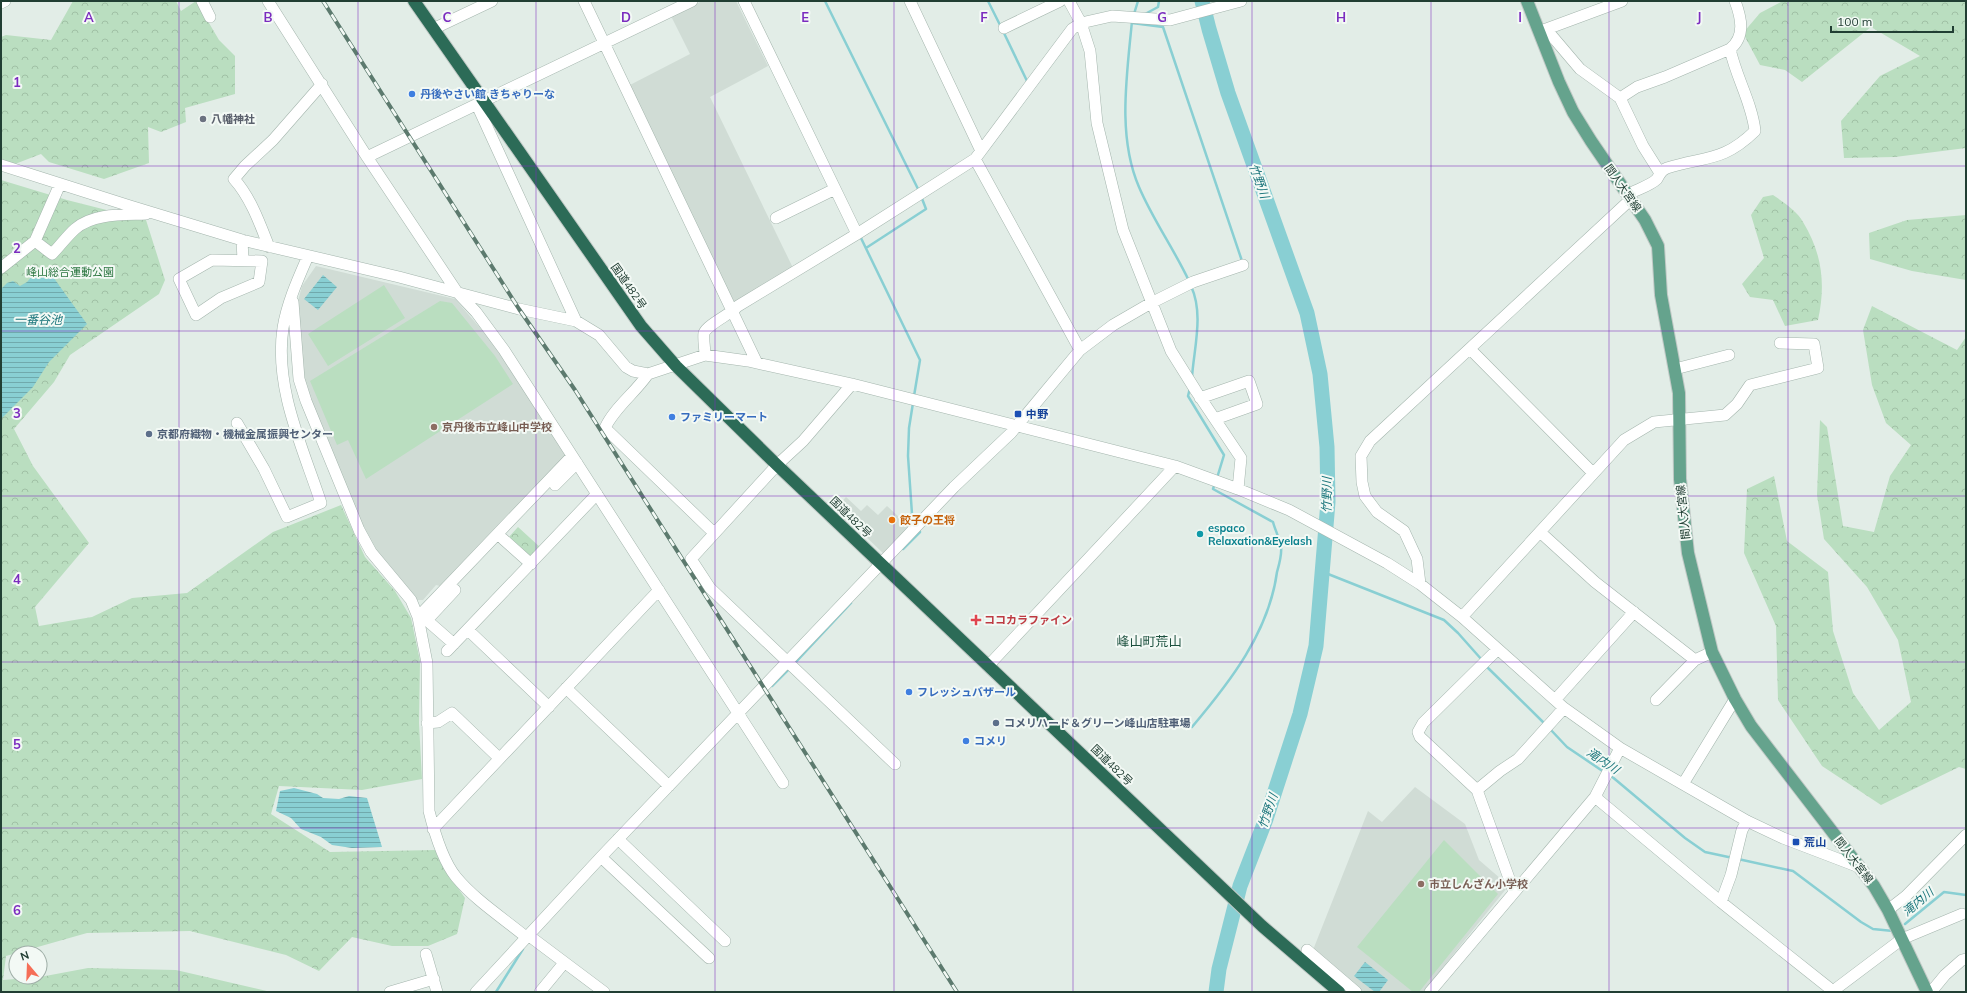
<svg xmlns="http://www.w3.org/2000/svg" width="1967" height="993" font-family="Mulish,'Noto Sans JP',sans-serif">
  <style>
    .built { fill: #d0dcd5 }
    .forest { fill: url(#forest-crowns) }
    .pitch { fill: #badec0 }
    .water { fill: url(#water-rules) }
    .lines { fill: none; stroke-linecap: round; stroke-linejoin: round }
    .stream { stroke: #89cfd3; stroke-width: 2.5 }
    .river { stroke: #89cfd3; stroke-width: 15 }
    .minor-casing { stroke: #a4b5ad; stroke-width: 12 }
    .major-casing { stroke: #c1c9c6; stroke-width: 14 }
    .highway-casing { stroke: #c1c9c6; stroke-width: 14 }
    .minor { stroke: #fff; stroke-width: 11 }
    .major { stroke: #65a38d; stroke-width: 12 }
    .highway { stroke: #2c6b57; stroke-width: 12 }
    .rail-casing { stroke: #5c7a6e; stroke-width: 4 }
    .rail { stroke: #f3f9f5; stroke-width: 2.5; stroke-dasharray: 8; stroke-linecap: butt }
    .grid { fill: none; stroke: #7b2cbf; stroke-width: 1; stroke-opacity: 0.55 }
    .shop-dot { fill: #3f7fe0; stroke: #f3f9f5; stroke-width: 1.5 }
    .worship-dot { fill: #6b7280; stroke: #f3f9f5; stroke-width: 1.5 }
    .transit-dot { fill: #1a4fb4; stroke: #f3f9f5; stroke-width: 1.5 }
    .education-dot { fill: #8d6e63; stroke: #f3f9f5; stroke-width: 1.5 }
    .service-dot { fill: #5c6f8a; stroke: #f3f9f5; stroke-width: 1.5 }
    .food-dot { fill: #e8710a; stroke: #f3f9f5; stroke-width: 1.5 }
    .culture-dot { fill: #0f9aa8; stroke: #f3f9f5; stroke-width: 1.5 }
    .health-dot { fill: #e0444e; stroke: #f3f9f5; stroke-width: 1.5 }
    .labels { text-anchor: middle; stroke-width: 4; stroke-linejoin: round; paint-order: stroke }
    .shop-label { font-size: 11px; font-weight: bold; fill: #366cbe; stroke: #f3f9f5; text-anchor: start }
    .worship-label { font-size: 11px; font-weight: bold; fill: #5b616d; stroke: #f3f9f5; text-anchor: start }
    .street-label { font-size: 11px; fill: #213e33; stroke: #f3f9f5 }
    .park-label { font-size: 11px; fill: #2b7640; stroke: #f3f9f5 }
    .transit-label { font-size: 11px; font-weight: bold; fill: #164399; stroke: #f3f9f5; text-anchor: start }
    .education-label { font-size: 11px; font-weight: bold; fill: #785e54; stroke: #f3f9f5; text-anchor: start }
    .service-label { font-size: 11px; font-weight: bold; fill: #4e5e75; stroke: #f3f9f5; text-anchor: start }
    .food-label { font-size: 11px; font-weight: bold; fill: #c56008; stroke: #f3f9f5; text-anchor: start }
    .culture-label { font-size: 11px; font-weight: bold; fill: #0d838f; stroke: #f3f9f5; text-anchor: start }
    .health-label { font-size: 11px; font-weight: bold; fill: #be3a42; stroke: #f3f9f5; text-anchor: start }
    .water-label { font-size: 12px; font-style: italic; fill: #1a757b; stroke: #f3f9f5 }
    .quarter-label { font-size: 13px; fill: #1d513f; stroke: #f3f9f5 }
    .grid-label { font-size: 13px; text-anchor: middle; font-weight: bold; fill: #7b2cbf; stroke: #f3f9f5; stroke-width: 4; stroke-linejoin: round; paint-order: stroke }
  </style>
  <defs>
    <pattern id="forest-crowns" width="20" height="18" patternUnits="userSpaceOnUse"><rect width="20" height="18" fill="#badec0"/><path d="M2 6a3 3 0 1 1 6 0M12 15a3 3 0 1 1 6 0" fill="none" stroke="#a0c0a5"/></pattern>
    <pattern id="water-rules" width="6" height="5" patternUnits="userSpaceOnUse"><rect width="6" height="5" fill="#89cfd3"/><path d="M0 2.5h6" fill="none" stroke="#70a9ac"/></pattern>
  </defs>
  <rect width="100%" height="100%" fill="#e2ede7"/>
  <path class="built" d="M 702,1 L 736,1 L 768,66 L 710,97 L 793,268 L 734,305 L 628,86 L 690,54 L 671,16 Z
    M 316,266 L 455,299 L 501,352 L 566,457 L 444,587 L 436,585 L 423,600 L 414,600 L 374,548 L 362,527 L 309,398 L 303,377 L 298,301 L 302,286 Z
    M 846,497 L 861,511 L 867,505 L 878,515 L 887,506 L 911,528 L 885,555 L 836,508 Z
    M 1415,787 L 1465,824 L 1479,860 L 1501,879 L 1506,889 L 1423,992 L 1363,992 L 1313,950 L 1368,811 L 1382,822 Z"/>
  <path class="forest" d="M 73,1 L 176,1 L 181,11 L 196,1 L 219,40 L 235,56 L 235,94 L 185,108 L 186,122 L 161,132 L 148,127 L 149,163 L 104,179 L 49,162 L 41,154 L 15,164 L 1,159 L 1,37 L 6,35 L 51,40 Z
    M 1783,1 L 1966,1 L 1966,148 L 1895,157 L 1844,158 L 1841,121 L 1880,76 L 1920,56 L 1871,27 L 1802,82 L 1785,70 L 1760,65 L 1743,33 L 1760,13 Z
    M 1,180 L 67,200 L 146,220 L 165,280 L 159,294 L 70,355 L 54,382 L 14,429 L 33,466 L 89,543 L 35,607 L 39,626 L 92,617 L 132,598 L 187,593 L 273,532 L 341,505 L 365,557 L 395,591 L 411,618 L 420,661 L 419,723 L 422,779 L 362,790 L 279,786 L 271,814 L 330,852 L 436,850 L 453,881 L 465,898 L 457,934 L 428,946 L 392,946 L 352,937 L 319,971 L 286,955 L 190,931 L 87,933 L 6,956 L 3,980 L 40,977 L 88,968 L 176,970 L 271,992 L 1,992 Z
    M 1773,195 C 1783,202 1797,211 1803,222 C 1822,253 1826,284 1818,320 L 1785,326 L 1773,300 L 1750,297 L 1742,284 L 1764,258 L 1751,215 L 1763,197 Z
    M 1966,215 L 1966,280 L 1912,271 L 1870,259 L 1869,233 L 1907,220 Z
    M 1872,306 L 1957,350 L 1966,337 L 1966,769 L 1959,767 L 1881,805 L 1822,766 L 1778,700 L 1776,626 L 1744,553 L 1747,489 L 1774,476 L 1787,541 L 1828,572 L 1833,631 L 1853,693 L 1879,730 L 1911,702 L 1898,640 L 1867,587 L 1824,539 L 1817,495 L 1820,420 L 1827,427 L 1843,526 L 1874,532 L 1890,476 L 1911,445 L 1886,423 L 1872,385 L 1863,330 Z
    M 518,527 L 541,548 L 531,560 L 507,539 Z"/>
  <path class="pitch" d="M 384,285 L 405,318 L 328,366 L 308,334 Z
    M 440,301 L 452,303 L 495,356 L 513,384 L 366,479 L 348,440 L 337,445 L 310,381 Z
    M 1444,840 L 1498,894 L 1419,992 L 1413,992 L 1357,947 Z"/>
  <path class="water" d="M 48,270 L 87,324 L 49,362 L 33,387 L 1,419 L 1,289 L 7,283 L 13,281 L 20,286 L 27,282 L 35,273 Z
    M 323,275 L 337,287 L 318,310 L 304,299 Z
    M 294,788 L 317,794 L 323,798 L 339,799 L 349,796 L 367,798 L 382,847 L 352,848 L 332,845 L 321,837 L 301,829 L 291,818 L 276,811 L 280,791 Z
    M 1365,962 L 1388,980 L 1379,992 L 1375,992 L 1354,976 Z"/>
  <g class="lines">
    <path class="stream" d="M 825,1 L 919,191
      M 988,1 L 1001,27
      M 1134,14 L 1138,1
      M 1145,14 L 1158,7 L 1159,1
      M 1132,21 C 1127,75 1117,136 1139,187 C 1153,220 1174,249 1189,281
      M 1132,23 L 1163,27 L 1242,261
      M 1003,31 L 1027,81
      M 860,236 L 920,360 L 914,396
      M 866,248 L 926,209 L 921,196
      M 1191,286 C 1204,314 1194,348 1192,377
      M 1190,388 L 1188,396 L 1224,455 L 1217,478
      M 913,403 L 909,428 L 908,456 L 912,514 L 917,522
      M 903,549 L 920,532 L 919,529
      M 1323,572 L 1444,620 L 1458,633 L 1482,660
      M 795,663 L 851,603
      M 1486,666 L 1545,724
      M 772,686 L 790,668
      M 1192,727 C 1230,682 1269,632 1277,572 C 1279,565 1282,555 1281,548 C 1280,539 1275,530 1273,522 L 1213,489 L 1215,483
      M 1550,729 L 1567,747 L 1604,772
      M 1610,775 L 1685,838 L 1705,852 L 1733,858
      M 1738,859 L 1793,871 L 1861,922 L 1873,929 L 1893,931
      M 1905,924 L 1944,892 L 1966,895
      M 496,992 L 523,949"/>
    <path class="river" d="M 1202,1 L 1209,29 L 1228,93 L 1307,313 L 1320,374 L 1327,447 L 1328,502 L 1316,646 L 1300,714 L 1266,819 L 1240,886 L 1219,969 L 1216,992"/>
    <defs>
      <path id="minor" d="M 202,1 L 210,17
        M 268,1 L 367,157 L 457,292 L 476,312 L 504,350 L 783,783
        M 584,1 L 757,363
        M 744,1 L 857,234
        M 910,1 L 981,151
        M 1069,1 L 1081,23 L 1090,51 L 1097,123 L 1123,230 L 1171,351 L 1196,391 L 1241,458 L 1238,489
        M 1,3 L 5,1
        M 1004,28 L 1060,1
        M 433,29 L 492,1
        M 1546,29 L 1580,69 L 1620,98
        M 1541,31 L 1622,1
        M 477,105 L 576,321
        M 367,157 L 692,1
        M 975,159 L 1080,350
        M 1,165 L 130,206 L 242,240 L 399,277 L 519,309 L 576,321 L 599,335 L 626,367 L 633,371 L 648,374 L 705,355 L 748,361 L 852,384 L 1175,466 L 1238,489 L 1289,510 L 1387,563 L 1420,584 L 1462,617 L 1564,708 L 1620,748 L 1747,821 L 1783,838 L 1859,867
        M 1660,173 L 1643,146 L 1620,98 L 1637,87 L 1665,77 L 1730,49 C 1746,36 1741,17 1735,1
        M 1627,195 C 1635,190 1650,186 1657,179 C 1660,174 1661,170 1667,168 C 1706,156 1723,162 1755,131 C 1752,103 1736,77 1730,49
        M 776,218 L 835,189
        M 242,240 L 243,260
        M 35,241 L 52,254 C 60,246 67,236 75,229 C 93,213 124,215 146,214
        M 269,247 C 260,224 251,198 234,179 L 245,166 L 273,140 L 322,84
        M 212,260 L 262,261 L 259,282 L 221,298 L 196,315 L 179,279 Z
        M 1,268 L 35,241 L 60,184
        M 293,302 L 299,379 L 306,401 L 359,530 L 371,552 L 411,600 L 418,617
        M 1470,349 L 1593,473
        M 705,355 C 705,349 703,339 704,333 C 708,324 731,314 738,306 L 857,234 L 975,159 L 1072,29 L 1081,23 L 1112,16 L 1170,20 L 1241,1
        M 1675,369 L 1729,355
        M 648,374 C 635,393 614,408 605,428 L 714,533
        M 852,384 L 803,441 L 777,465 L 691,559 L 710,588 L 895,764
        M 1200,398 L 1249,381 L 1257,404 L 1215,419
        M 237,423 L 264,469 L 287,517 L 321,503 C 303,448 274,388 283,328 C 287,303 298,279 308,256
        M 555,485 L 577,463
        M 1540,532 L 1595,582 L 1695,660
        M 503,539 L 531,564
        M 1420,584 L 1417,559 L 1404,531 L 1377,512 L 1365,496 L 1362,482 L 1361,456 L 1370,441 L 1630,200
        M 1462,617 L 1624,440 L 1654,422 L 1725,415 L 1737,404 L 1750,385 L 1818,368 L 1814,344 L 1780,343
        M 468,630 L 549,707
        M 454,644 L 430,623 L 429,618 L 455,590
        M 1497,650 L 1423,723 L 1418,732 L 1420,737 L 1477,790 L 1514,892
        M 447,651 L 597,494
        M 988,666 L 1175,466
        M 566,688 L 669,786
        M 1555,700 L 1634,612
        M 1656,700 L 1695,660 L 1712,652
        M 427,723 L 438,722 L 452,713 L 499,758
        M 1683,784 L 1735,699
        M 1477,790 L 1500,771 L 1518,759 L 1564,708
        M 1595,797 L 1620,748
        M 433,829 L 659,590
        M 618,839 L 725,941
        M 601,857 L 709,958
        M 1721,902 L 1731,875 L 1742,830 L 1747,821
        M 1888,910 L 1906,896 L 1966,835
        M 528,935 L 604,992
        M 526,937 C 503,918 475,900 456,877 C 443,861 434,831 429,811 L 427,663 L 418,617 L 572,456
        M 1307,950 L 1356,992
        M 426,954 L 437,992
        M 390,992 L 434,979
        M 476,992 L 601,857 L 954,487 L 1011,433 L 1080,350 L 1113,325 L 1151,303 L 1193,282 L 1243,265
        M 540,992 L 564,963
        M 1430,992 L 1595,797 L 1721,902 L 1833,991 L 1902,939 L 1962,914
        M 1931,992 L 1945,975 L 1962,960 L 1966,959"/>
      <path id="major" d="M 1527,1 L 1559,82 L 1573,112 L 1591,141 L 1645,220 L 1658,246 L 1661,295 L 1679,393 L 1680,479 L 1688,553 L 1712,652 L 1735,699 L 1751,726 L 1874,886 L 1888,910 L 1927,992"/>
      <path id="highway" d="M 414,1 L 641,326 L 676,366 L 777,465 L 1262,926 L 1339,992"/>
    </defs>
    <use href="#minor" class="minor-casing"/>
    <use href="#major" class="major-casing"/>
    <use href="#highway" class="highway-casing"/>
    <use href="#minor" class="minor"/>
    <use href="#major" class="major"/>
    <use href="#highway" class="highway"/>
    <defs>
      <path id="rail" d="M 323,1 L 519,309 L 575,390 L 957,992"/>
    </defs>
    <use href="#rail" class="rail-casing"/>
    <use href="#rail" class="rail"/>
  </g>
  <path class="grid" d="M 179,1 L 179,992M 358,1 L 358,992M 536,1 L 536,992M 715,1 L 715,992M 894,1 L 894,992M 1073,1 L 1073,992M 1252,1 L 1252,992M 1431,1 L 1431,992M 1609,1 L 1609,992M 1788,1 L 1788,992M 1,166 L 1966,166M 1,331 L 1966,331M 1,496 L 1966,496M 1,662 L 1966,662M 1,828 L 1966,828"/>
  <g class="shop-dot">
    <circle cx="412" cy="94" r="4"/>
    <circle cx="672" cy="417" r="4"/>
    <circle cx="909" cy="692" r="4"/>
    <circle cx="966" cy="741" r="4"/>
  </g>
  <circle class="worship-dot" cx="203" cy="119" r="4"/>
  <g class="transit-dot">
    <rect x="1014" y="410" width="8" height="8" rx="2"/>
    <rect x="1792" y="838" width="8" height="8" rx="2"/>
  </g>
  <g class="education-dot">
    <circle cx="434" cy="427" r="4"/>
    <circle cx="1421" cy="884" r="4"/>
  </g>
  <g class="service-dot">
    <circle cx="149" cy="434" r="4"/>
    <circle cx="996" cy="723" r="4"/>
  </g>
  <circle class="food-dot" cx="892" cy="520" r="4"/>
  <circle class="culture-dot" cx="1200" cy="534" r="4"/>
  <path class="health-dot" d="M974 614h4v4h4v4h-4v4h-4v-4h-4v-4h4z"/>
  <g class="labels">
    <g class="shop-label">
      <text x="420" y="98">丹後やさい館 きちゃりーな</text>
      <text x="680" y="421">ファミリーマート</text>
      <text x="917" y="696">フレッシュバザール</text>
      <text x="974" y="745">コメリ</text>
    </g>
    <g class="worship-label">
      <text x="211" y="123">八幡神社</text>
    </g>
    <g class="street-label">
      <text transform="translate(1623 188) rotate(55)" y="4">間人大宮線</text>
      <text transform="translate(629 286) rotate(55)" y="4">国道482号</text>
      <text transform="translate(1683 512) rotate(-96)" y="4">間人大宮線</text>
      <text transform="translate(851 517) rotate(44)" y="4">国道482号</text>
      <text transform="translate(1112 765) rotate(44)" y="4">国道482号</text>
      <text transform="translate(1854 860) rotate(52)" y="4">間人大宮線</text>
    </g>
    <g class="park-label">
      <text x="70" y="276">峰山総合運動公園</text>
    </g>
    <g class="transit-label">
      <text x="1026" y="418">中野</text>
      <text x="1804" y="846">荒山</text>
    </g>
    <g class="education-label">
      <text x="442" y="431">京丹後市立峰山中学校</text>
      <text x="1429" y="888">市立しんざん小学校</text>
    </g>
    <g class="service-label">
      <text x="157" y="438">京都府織物・機械金属振興センター</text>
      <text x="1004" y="727">コメリハード＆グリーン峰山店駐車場</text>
    </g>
    <g class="food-label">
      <text x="900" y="524">餃子の王将</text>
    </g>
    <g class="culture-label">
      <text x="1208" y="532">espaco<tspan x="1208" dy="13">Relaxation&amp;Eyelash</tspan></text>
    </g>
    <g class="health-label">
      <text x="984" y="624">ココカラファイン</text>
    </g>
    <g class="water-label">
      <text transform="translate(1259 181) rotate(70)" y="4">竹野川</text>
      <text x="38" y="324">一番谷池</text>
      <text transform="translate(1327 495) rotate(-89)" y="4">竹野川</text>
      <text transform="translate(1603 761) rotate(34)" y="4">滝内川</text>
      <text transform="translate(1268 811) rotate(-71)" y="4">竹野川</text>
      <text transform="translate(1918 902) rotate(-40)" y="4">滝内川</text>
    </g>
    <g class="quarter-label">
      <text x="1149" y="646">峰山町荒山</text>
    </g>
  </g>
  <g class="grid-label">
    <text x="89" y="22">A</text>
    <text x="268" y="22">B</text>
    <text x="447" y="22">C</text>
    <text x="626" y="22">D</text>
    <text x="805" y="22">E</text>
    <text x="984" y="22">F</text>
    <text x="1162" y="22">G</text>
    <text x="1341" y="22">H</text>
    <text x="1520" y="22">I</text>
    <text x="1699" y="22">J</text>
    <text x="17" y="87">1</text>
    <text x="17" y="253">2</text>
    <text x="17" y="418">3</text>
    <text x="17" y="584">4</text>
    <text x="17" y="749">5</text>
    <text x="17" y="915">6</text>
  </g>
  <rect width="1967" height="993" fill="none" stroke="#213e33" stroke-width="4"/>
  <g transform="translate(28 965) rotate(341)"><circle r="19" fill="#f3f9f5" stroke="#9faea7"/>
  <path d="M0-3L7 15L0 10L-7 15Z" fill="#f56e57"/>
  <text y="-6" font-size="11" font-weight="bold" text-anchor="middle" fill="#213e33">N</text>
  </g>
  <path d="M1831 26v6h122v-6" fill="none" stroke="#213e33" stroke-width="2"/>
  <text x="1837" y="26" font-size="12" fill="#213e33" stroke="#f3f9f5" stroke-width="3" paint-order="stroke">100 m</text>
</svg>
